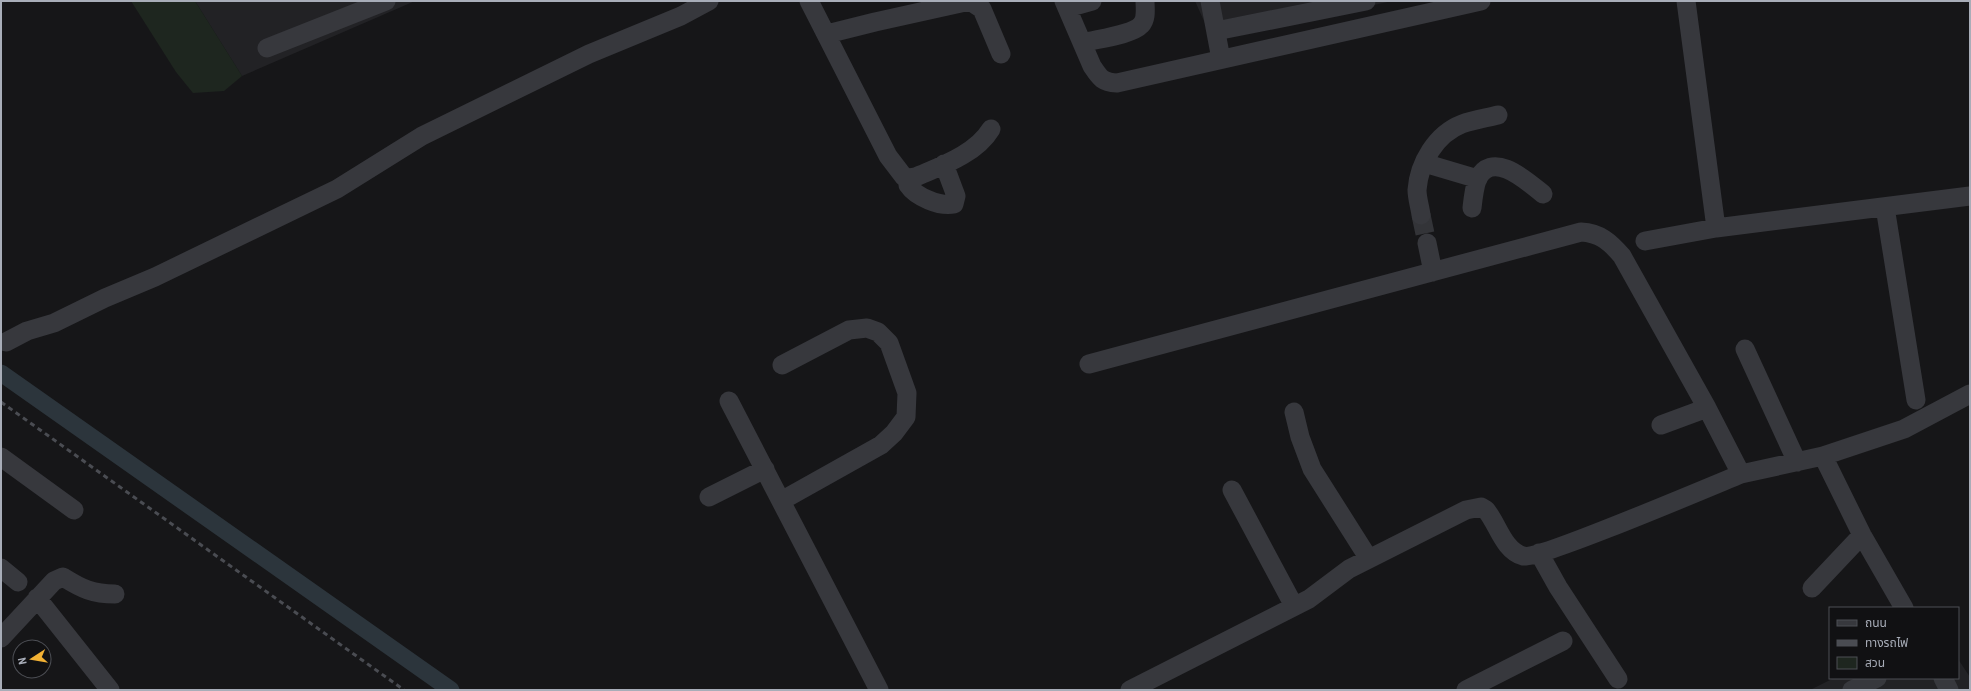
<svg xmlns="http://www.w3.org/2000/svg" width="1971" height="691" font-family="'Roboto Condensed','Noto Sans Thai',sans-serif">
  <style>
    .built { fill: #222225 }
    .green { fill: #1e261f }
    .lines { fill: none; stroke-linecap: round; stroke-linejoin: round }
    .canal { stroke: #2c353c; stroke-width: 17 }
    .minor-tunnel { stroke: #333438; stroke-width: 19; stroke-dasharray: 19 10; stroke-linecap: butt }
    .minor { stroke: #37383d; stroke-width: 19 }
    .rail { stroke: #4a4c52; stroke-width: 3; stroke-dasharray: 5 4; stroke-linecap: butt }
  </style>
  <rect width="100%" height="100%" fill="#161618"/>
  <path class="built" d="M 195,1 L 415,1 L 242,76 Z
    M 1195,1 L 1392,1 L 1213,41 Z
    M 1958,659 L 1970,677 L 1970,690 L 1810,690 L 1834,678 L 1958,678 Z"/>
  <path class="green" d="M 131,1 L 195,1 L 242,76 L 224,91 L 193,93 L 176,72 Z"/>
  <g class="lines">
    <path class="canal" d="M 1,373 L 451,690"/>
    <path class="minor-tunnel" d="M 1421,215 L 1427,243"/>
    <path class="minor" d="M 809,1 L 888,156 L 904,177 L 909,178 L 916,177 C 941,166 976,154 991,129
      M 970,1 L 982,9 L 1001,54
      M 1064,1 L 1092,66 C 1100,78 1102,82 1117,83 L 1481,1
      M 1210,1 L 1221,59
      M 1686,1 L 1716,228
      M 1067,8 L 1092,1
      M 1216,31 L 1366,1
      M 827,34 L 875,22 L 970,1
      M 1082,43 C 1096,39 1132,35 1141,25 C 1147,19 1145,8 1145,1
      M 267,48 L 386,1
      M 1424,163 L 1478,179
      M 909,178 L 908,185 C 916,197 940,207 954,204 L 956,196 L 944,164
      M 1885,207 L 1916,400
      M 1472,208 C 1473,199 1474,189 1477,180 C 1492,148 1528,182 1543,194
      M 1421,215 C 1420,207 1417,198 1417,190 C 1419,163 1436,134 1462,124 C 1473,120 1486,118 1498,115
      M 1645,241 L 1716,228 L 1970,196
      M 1427,243 L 1433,272
      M 6,342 L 27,331 L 54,323 L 105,298 L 155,277 L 337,189 L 422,136 L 589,54 L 681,16 L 709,1
      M 1745,349 L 1797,462
      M 1089,364 L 1581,232 C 1600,233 1610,242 1622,256 L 1707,408 L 1741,474 L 1823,456 L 1904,429 L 1970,394
      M 729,401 L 879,690
      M 1294,412 L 1300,437 L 1312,469 L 1369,559
      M 1661,425 L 1707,408
      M 1823,456 L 1862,535 L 1904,608
      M 1,457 L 74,510
      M 1232,490 L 1294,606
      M 709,497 L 765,469
      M 781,501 L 881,445 L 894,433 L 906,417 L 907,393 L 889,343 L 878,332 L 867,328 L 849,330 L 782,365
      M 1539,553 L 1558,587 L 1618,679
      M 1,568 L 18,582
      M 1812,588 L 1862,535
      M 37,598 L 110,690
      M 1,638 L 54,581 L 63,577 C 82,589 93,594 115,594
      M 1943,678 L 1949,690
      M 1130,690 L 1309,599 L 1349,569 L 1466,510 L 1481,507 L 1486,510 C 1498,524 1503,550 1523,556 C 1538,560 1714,485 1741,474
      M 1466,690 L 1563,641
      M 1852,690 L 1877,678"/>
    <path class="rail" d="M 1,402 L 404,690"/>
  </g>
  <rect width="1971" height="691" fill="none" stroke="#a8adb8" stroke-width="4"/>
  <rect x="1829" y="607" width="130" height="72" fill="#111113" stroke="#4d4f55"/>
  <rect x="1837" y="620" width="20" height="6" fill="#37383d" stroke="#4d4f55"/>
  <text x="1865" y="627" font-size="12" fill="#a8adb8">ถนน</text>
  <rect x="1837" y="640" width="20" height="6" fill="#4a4c52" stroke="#4d4f55"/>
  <text x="1865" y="647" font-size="12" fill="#a8adb8">ทางรถไฟ</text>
  <rect x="1837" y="657" width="20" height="12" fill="#1e261f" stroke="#4d4f55"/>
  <text x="1865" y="667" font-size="12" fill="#a8adb8">สวน</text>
  <g transform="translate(32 659) rotate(258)"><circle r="19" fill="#111113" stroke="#4d4f55"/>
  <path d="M0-3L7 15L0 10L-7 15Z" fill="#f2b134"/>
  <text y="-6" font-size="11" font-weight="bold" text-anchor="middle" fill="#a8adb8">N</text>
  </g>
</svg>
